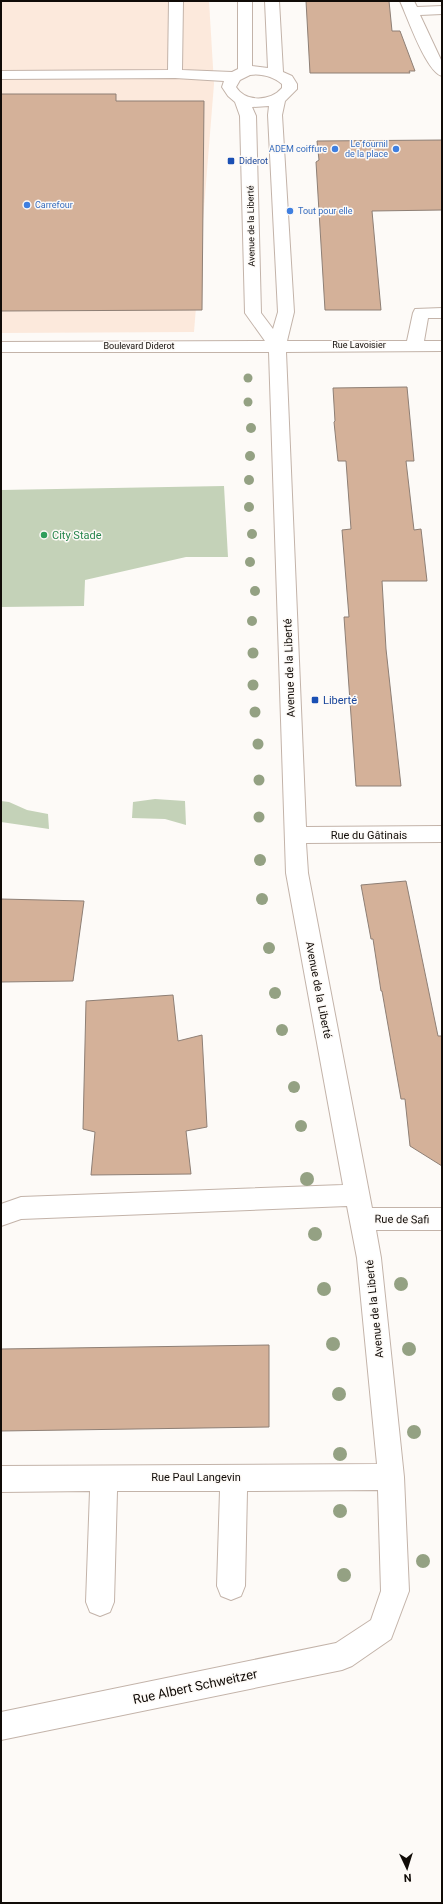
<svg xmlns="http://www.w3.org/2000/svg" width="443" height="1904" font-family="Roboto,sans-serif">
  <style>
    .built { fill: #fce9dc }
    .green { fill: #c4d2b8 }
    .building { fill: #d4b199; stroke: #8e7f75 }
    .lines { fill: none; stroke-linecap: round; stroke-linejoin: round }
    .minor-casing { stroke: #c3b3a9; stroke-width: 2 }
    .minor { fill: #fff; fill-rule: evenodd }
    .tree { fill: #94a183 }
    .shop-dot { fill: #3f7fe0; stroke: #fdfaf7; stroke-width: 1.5 }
    .transit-dot { fill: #1a4fb4; stroke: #fdfaf7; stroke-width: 1.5 }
    .leisure-dot { fill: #2e9e5b; stroke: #fdfaf7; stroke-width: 1.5 }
    .labels { text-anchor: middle; stroke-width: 3; stroke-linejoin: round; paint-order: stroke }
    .far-shop-label { font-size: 9px; fill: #366cbe; stroke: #fdfaf7; text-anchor: end }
    .far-transit-label { font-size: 9px; fill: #164399; stroke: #fdfaf7; text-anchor: start }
    .far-street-label { font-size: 9px; fill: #100b07; stroke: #fdfaf7 }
    .leisure-label { font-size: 11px; fill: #27864d; stroke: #fdfaf7; text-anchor: start }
    .street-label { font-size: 11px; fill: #100b07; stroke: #fdfaf7 }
    .transit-label { font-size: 11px; fill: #164399; stroke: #fdfaf7; text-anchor: start }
    .near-street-label { font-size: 13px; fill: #100b07; stroke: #fdfaf7 }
  </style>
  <rect width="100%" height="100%" fill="#fdfaf7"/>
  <path class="built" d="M 1,1 L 209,1 L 214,84 L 194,332 L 1,333 Z"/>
  <path class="green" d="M 224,486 L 228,557 L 186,557 L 85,580 L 84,606 L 1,607 L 1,490 Z
    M 155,799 L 185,801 L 186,825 L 165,819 L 132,818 L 133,802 Z
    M 1,801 L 9,802 L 27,810 L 48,814 L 49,829 L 1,822 Z"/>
  <path class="building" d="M 306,1 L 389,1 L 392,31 L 400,31 L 415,71 L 409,71 L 410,73 L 310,73 Z
    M 1,94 L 116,94 L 116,101 L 204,101 L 202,310 L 1,311 Z
    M 442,140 L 442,210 L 372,211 L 381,310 L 325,310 L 316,162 L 319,160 L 317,141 Z
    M 407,387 L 414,461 L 406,461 L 414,530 L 421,529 L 427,581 L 382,581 L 386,649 L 401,786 L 356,786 L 344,617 L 349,617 L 342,530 L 351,529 L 346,461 L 338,461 L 334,422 L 335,421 L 333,388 Z
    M 406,881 L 438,1036 L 442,1036 L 442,1166 L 410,1146 L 405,1099 L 401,1099 L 382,991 L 381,991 L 373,939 L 371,939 L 361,885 Z
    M 1,899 L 84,901 L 73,981 L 1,982 Z
    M 173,995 L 178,1041 L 202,1035 L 207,1127 L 186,1131 L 191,1174 L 91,1175 L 95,1132 L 83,1129 L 86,1001 Z
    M 269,1345 L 269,1427 L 1,1431 L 1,1349 Z"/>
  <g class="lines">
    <defs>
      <path id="minor" d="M 169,1 L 183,1 L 182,70 L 232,72 L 238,69 L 238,1 L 252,1 L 252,66 L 268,68 L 265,1 L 279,1 L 283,72 L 292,76 L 297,84 L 297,89 L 285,101 L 282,115 L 294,312 L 287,341 L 407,341 L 413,313 L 415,309 L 442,308 L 442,318 L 428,318 L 424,341 L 442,341 L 442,351 L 286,352 L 306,827 L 442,826 L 442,842 L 306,843 L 308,873 L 372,1208 L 442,1208 L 442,1230 L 376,1230 L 381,1258 L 404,1477 L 409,1591 L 391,1639 L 352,1666 L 342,1670 L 1,1740 L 1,1712 L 336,1643 L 371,1620 L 381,1591 L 378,1490 L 247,1491 L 245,1586 L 241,1596 L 231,1600 L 221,1596 L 217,1586 L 220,1491 L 117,1491 L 114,1602 L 110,1612 L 100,1616 L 90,1612 L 86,1602 L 90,1491 L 1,1492 L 1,1466 L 377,1464 L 357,1258 L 347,1206 L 21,1219 L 1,1226 L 1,1204 L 21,1197 L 343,1185 L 286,873 L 269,352 L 1,352 L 1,342 L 265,341 L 245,313 L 240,116 L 235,102 L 228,96 L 222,87 L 224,81 L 175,78 L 1,79 L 1,71 L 168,70 ZM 250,75 C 261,73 274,77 282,84 L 282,88 C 271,101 246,103 236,87 L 240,80 ZM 269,106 L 268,115 L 278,312 L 273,329 L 261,313 L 256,116 L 252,107 Z
        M 400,1 L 414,1 L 417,7 L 442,6 L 442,14 L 420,15 L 442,62 L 442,76 C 426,72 407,16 400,1 Z"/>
    </defs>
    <use href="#minor" class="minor-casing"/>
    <use href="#minor" class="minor"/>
  </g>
  <g class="tree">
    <circle cx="248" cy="378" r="4.5"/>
    <circle cx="248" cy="402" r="4.5"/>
    <circle cx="251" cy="428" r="5"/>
    <circle cx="250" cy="456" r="5"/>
    <circle cx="249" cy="480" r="5"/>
    <circle cx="249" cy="507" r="5"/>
    <circle cx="252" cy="534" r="5"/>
    <circle cx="250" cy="562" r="5"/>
    <circle cx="255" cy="591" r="5"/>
    <circle cx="252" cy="621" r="5"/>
    <circle cx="253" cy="653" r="5.5"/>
    <circle cx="253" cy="685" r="5.5"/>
    <circle cx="255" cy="712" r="5.5"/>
    <circle cx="258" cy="744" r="5.5"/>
    <circle cx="259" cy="780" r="5.5"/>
    <circle cx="259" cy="817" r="5.5"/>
    <circle cx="260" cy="860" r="6"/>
    <circle cx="262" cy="899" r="6"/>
    <circle cx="269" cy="948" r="6"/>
    <circle cx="275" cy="993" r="6"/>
    <circle cx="282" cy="1030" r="6"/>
    <circle cx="294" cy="1087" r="6"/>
    <circle cx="301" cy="1126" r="6"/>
    <circle cx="307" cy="1179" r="7"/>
    <circle cx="315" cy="1234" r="7"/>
    <circle cx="401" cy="1284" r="7"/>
    <circle cx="324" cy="1289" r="7"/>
    <circle cx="333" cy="1344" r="7"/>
    <circle cx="409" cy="1349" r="7"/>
    <circle cx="339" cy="1394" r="7"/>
    <circle cx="414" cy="1432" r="7"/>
    <circle cx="340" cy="1454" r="7"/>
    <circle cx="340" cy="1511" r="7"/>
    <circle cx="423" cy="1561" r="7"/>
    <circle cx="344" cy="1575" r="7"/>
  </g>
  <g class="shop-dot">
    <circle cx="335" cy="149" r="4"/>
    <circle cx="396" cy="149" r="4"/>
    <circle cx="27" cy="205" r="4"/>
    <circle cx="290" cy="211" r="4"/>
  </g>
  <g class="transit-dot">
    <rect x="227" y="157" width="8" height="8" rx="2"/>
    <rect x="311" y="696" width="8" height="8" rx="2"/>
  </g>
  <circle class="leisure-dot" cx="44" cy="535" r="4"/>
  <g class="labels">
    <g class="far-shop-label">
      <text x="388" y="147">Le fournil<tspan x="388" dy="10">de la place</tspan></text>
      <text x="327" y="152">ADEM coiffure</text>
      <text x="35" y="208" text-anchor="start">Carrefour</text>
      <text x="298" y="214" text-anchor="start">Tout pour elle</text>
    </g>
    <g class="far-transit-label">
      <text x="239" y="164">Diderot</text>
    </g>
    <g class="far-street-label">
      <text transform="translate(251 226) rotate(-91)" y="3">Avenue de la Liberté</text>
      <text x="359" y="348">Rue Lavoisier</text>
      <text x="139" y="349">Boulevard Diderot</text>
    </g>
    <g class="leisure-label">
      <text x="52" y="539">City Stade</text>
    </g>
    <g class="street-label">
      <text transform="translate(289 668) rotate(-92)" y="4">Avenue de la Liberté</text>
      <text x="369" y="839">Rue du Gâtinais</text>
      <text transform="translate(319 990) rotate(79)" y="4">Avenue de la Liberté</text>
      <text transform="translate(402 1219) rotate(1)" y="4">Rue de Safi</text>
      <text transform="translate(374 1309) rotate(-96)" y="4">Avenue de la Liberté</text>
      <text x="196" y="1481">Rue Paul Langevin</text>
    </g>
    <g class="transit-label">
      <text x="323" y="704">Liberté</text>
    </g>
    <g class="near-street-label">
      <text transform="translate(195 1686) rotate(-12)" y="5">Rue Albert Schweitzer</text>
    </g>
  </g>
  <rect width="443" height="1904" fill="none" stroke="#100b07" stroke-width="4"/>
  <g transform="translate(407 1868) rotate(176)" stroke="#fdfaf7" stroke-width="3" paint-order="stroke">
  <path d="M0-3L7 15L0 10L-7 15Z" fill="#100b07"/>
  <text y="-6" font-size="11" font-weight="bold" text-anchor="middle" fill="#100b07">N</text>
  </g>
</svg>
